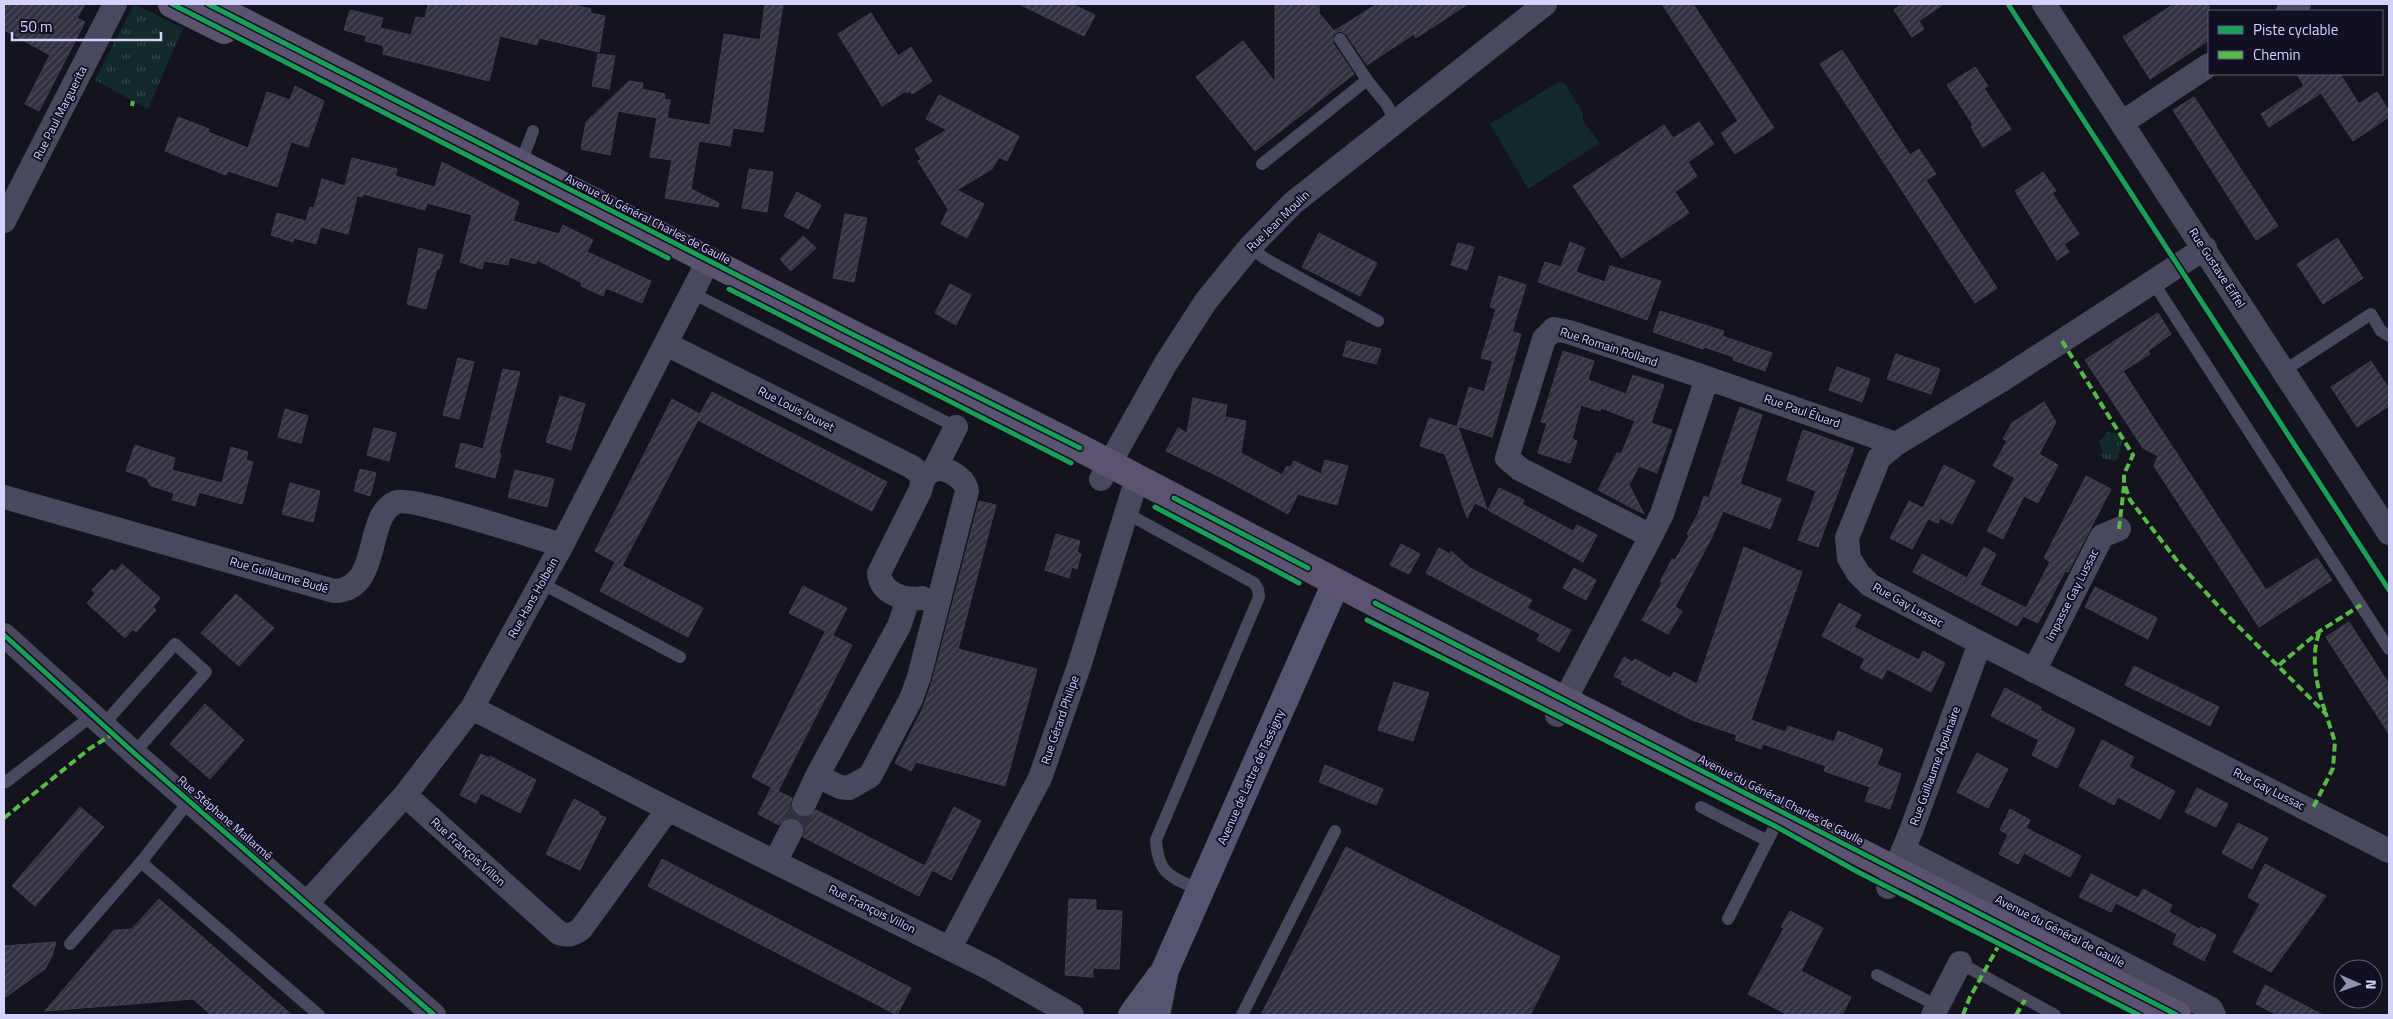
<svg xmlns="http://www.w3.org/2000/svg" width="2393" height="1019" font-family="'Titillium Web',sans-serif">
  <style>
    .grass { fill: url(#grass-tufts) }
    .pitch { fill: #122a29 }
    .building { fill: url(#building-hatch); stroke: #403e51 }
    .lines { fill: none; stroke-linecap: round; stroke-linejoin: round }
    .minor-tunnel { stroke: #313040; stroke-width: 24; stroke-dasharray: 24 12; stroke-linecap: butt }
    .service { stroke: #48495f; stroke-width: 12 }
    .minor { stroke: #48495f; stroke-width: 24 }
    .secondary { stroke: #555571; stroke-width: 28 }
    .primary { stroke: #5b5370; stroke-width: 28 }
    .quiet { stroke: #58b947; stroke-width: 4; stroke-dasharray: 8 4; stroke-linecap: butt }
    .cycleway-casing { stroke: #110f23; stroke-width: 8 }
    .cycleway { stroke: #1a9f57; stroke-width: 5 }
    .labels { text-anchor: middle; stroke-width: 4; stroke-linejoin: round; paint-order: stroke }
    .street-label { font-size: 12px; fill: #d5d2fe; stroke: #110f23 }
  </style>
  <defs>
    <pattern id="grass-tufts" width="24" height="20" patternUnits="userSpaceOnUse" patternTransform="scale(1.25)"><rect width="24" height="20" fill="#122a29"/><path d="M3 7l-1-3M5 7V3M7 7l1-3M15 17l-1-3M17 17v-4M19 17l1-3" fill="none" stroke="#344849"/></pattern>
    <pattern id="building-hatch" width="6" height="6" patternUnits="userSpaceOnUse" patternTransform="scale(1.25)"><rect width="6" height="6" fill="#323140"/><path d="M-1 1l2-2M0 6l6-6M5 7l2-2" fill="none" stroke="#4f4e5d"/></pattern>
  </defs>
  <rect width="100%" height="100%" fill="#14141e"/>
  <path class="grass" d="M 134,4 L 183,28 L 148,109 L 95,80 Z
    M 2108,432 L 2117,434 L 2122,441 L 2118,458 L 2114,461 L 2103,458 L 2101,454 L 2103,451 L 2099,441 Z"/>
  <path class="pitch" d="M 1560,81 L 1565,84 L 1583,113 L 1583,121 L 1600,143 L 1528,189 L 1490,124 Z"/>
  <path class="building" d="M 4,4 L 85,4 L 77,18 L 85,22 L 39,111 L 25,104 L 50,55 L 4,30 Z
    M 428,4 L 570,4 L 591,9 L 590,13 L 605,16 L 599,52 L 539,38 L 537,45 L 500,36 L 489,81 L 383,54 L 384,48 L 382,45 L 365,41 L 367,36 L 344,30 L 350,10 L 383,18 L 380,28 L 411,35 L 416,17 L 425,18 Z
    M 765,4 L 783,4 L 763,132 L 733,128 L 730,146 L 699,141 L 691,189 L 719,203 L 718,207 L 665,198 L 672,160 L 650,157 L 657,118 L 618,111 L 610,155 L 581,149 L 586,122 L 629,81 L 643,83 L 642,89 L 665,94 L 664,99 L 670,100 L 667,118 L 710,125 L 724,34 L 760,40 Z
    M 1019,4 L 1072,4 L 1095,15 L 1084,36 Z
    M 1275,4 L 1319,4 L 1319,13 L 1334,31 L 1377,4 L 1468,4 L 1416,38 L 1414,34 L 1367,65 L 1346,34 L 1340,31 L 1335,33 L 1333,36 L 1333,43 L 1354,74 L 1255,151 L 1196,77 L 1243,41 L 1275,82 Z
    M 1662,4 L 1693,4 L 1774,128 L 1735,154 L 1721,133 L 1738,121 Z
    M 1902,4 L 1944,4 L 1919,21 L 1924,29 L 1912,37 L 1894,10 Z
    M 2174,4 L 2209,4 L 2209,40 L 2150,79 L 2123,37 Z
    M 871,13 L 898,56 L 911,47 L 932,81 L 912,94 L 910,91 L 907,93 L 906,91 L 882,106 L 838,34 Z
    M 1842,50 L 1910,155 L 1919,149 L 1936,174 L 1926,180 L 1997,288 L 1975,303 L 1820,64 Z
    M 598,54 L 615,56 L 609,89 L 592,86 Z
    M 1975,67 L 1988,86 L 1984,88 L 2011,129 L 1983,147 L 1971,127 L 1973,125 L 1947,85 Z
    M 2297,74 L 2340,74 L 2359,104 L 2377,92 L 2389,111 L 2389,117 L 2353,141 L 2321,93 L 2269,127 L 2261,114 L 2304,86 Z
    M 295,86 L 324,101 L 308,147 L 291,142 L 277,187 L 228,171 L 226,175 L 165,151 L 178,117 L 209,129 L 208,132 L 248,148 L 267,92 L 290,100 Z
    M 939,95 L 1019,136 L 1007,161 L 999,157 L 992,169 L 957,190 L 984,204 L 967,238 L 941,224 L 948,209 L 918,161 L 921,159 L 915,149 L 947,130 L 926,119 Z
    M 2194,97 L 2278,226 L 2256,240 L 2173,110 Z
    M 1699,122 L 1714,144 L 1688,162 L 1697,176 L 1675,192 L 1689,213 L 1622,258 L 1573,186 L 1664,125 L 1673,138 Z
    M 352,158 L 397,169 L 395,176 L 435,187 L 442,162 L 519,202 L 513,221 L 559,234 L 563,225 L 593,240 L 587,252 L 651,281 L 642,303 L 606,288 L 603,296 L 581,286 L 582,283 L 537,260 L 536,264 L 510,257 L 508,265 L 484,261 L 482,269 L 460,262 L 472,215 L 427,203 L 425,210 L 363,194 L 362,197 L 357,196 L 348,234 L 321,227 L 316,244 L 294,238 L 293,242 L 271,235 L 277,213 L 306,221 L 310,207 L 314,208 L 322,179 L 345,186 Z
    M 749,169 L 773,172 L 767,212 L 742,208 Z
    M 2043,172 L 2056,191 L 2052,193 L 2079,234 L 2064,244 L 2069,252 L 2057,260 L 2015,191 Z
    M 797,192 L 821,205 L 808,229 L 784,216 Z
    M 845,214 L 867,218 L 854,282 L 833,278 Z
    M 1319,233 L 1377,263 L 1360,296 L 1302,267 Z
    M 803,236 L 816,248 L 791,271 L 780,259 Z
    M 2337,238 L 2363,278 L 2323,304 L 2297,264 Z
    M 1570,242 L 1585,248 L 1576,272 L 1605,282 L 1610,266 L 1661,281 L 1647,320 L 1538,282 L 1545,262 L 1561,267 Z
    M 1458,243 L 1474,247 L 1467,270 L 1451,265 Z
    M 419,248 L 443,255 L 439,269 L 437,269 L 426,309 L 407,304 Z
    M 1499,276 L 1526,285 L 1512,332 L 1521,334 L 1492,437 L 1457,426 L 1469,387 L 1484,392 L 1493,361 L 1481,358 L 1496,309 L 1490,307 Z
    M 950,284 L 971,295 L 956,325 L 935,313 Z
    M 1660,311 L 1724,331 L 1722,336 L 1772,353 L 1765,371 L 1733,360 L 1734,357 L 1704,347 L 1703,349 L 1653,332 Z
    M 2158,313 L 2171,334 L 2148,351 L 2150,354 L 2123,371 L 2147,408 L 2266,590 L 2317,558 L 2332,580 L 2259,627 L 2154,466 L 2158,456 L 2143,448 L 2085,360 Z
    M 1347,341 L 1381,349 L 1376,364 L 1343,356 Z
    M 1563,351 L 1594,361 L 1588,380 L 1626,394 L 1633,375 L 1664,385 L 1651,423 L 1672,430 L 1657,473 L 1639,466 L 1629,485 L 1644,514 L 1598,490 L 1617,453 L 1621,454 L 1635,421 L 1601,408 L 1600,411 L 1581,405 L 1572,439 L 1577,441 L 1570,463 L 1538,453 L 1547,423 L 1541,422 Z
    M 1896,354 L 1940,369 L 1931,394 L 1887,379 Z
    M 458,358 L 474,362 L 459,419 L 443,415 Z
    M 2371,361 L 2389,389 L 2389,406 L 2357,427 L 2331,387 Z
    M 1837,367 L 1870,379 L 1862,402 L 1829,390 Z
    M 503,369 L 520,372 L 499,453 L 501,454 L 495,478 L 455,467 L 461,443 L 483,449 Z
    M 712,392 L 887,482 L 872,511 L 698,420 L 622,566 L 595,551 L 672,399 L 700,414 Z
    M 560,396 L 585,404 L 571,450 L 546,442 Z
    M 1193,398 L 1227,405 L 1225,417 L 1246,421 L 1241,453 L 1282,475 L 1287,466 L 1291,467 L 1294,461 L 1321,474 L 1325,460 L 1348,466 L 1337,505 L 1298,494 L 1288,514 L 1222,478 L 1166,451 L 1178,428 L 1187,433 Z
    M 2044,402 L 2056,422 L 2039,454 L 2058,465 L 2038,503 L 2024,496 L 2003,539 L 1987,531 L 2015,478 L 1993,466 L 2007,441 L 2003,439 L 2012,423 Z
    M 1740,407 L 1762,415 L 1740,484 L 1781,499 L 1770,529 L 1723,511 L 1713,535 L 1675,607 L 1682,611 L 1668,634 L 1642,620 L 1662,583 L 1660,582 L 1672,559 L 1675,560 L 1689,536 L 1687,534 L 1698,514 L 1704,496 L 1709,498 Z
    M 285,409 L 308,416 L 301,443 L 278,437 Z
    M 1429,418 L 1458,427 L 1487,509 L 1475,503 L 1467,518 L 1445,454 L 1420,446 Z
    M 374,428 L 396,433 L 389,461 L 367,455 Z
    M 1803,430 L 1854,448 L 1818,547 L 1798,540 L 1816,491 L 1787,480 Z
    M 135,445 L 175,458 L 172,470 L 222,483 L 231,447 L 248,452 L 246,460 L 253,462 L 242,504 L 199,492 L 195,506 L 172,500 L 174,493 L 151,486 L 146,478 L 126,471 Z
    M 1944,465 L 1975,481 L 1952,524 L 1940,518 L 1938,523 L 1928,519 L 1912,549 L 1890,538 L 1909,501 L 1923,508 Z
    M 360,469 L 376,473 L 370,496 L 354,491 Z
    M 515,470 L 554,479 L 547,507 L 508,497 Z
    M 2086,476 L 2111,489 L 2068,572 L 2065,571 L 2038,623 L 2023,616 L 2017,626 L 1913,572 L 1922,554 L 1967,578 L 1984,547 L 1996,554 L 1980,585 L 2026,608 L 2050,562 L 2044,558 Z
    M 290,483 L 320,491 L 313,522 L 282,514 Z
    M 1499,488 L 1524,500 L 1522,504 L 1573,531 L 1577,525 L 1597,535 L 1583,562 L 1488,510 Z
    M 979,501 L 996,505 L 958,649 L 1037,669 L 1005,786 L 916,762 L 911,771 L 895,763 L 922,710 L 932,682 Z
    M 1056,534 L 1080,541 L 1077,552 L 1081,554 L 1077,569 L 1072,567 L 1069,578 L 1045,570 Z
    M 1401,544 L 1420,554 L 1409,574 L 1390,565 Z
    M 1744,547 L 1802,572 L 1751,720 L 1786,732 L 1788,726 L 1834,742 L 1838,731 L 1883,749 L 1877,765 L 1901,774 L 1890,809 L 1865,801 L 1870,787 L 1824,771 L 1826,766 L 1763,744 L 1761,749 L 1735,740 L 1737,735 L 1692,720 L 1621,684 L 1623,681 L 1614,676 L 1624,657 L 1632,662 L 1635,659 L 1670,678 L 1674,672 L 1697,684 Z
    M 1439,548 L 1450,554 L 1451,551 L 1470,568 L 1532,600 L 1527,608 L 1571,630 L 1559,652 L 1537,640 L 1540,634 L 1426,573 Z
    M 615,562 L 703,608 L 688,637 L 600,591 Z
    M 122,564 L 160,598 L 153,607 L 156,610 L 136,632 L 133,629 L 125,638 L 87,603 L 95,594 L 92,590 L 112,569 L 115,572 Z
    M 1574,568 L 1596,580 L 1586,600 L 1563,588 Z
    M 803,586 L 847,608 L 833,635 L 789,613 Z
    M 2095,587 L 2157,618 L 2148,639 L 2085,607 Z
    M 236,594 L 274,628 L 239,666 L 201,633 Z
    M 1839,603 L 1861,615 L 1854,627 L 1919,660 L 1923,651 L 1945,663 L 1931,692 L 1887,669 L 1882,679 L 1860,668 L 1865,659 L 1822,636 Z
    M 2349,622 L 2389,684 L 2389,734 L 2326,637 Z
    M 825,632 L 852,645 L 778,791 L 752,777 Z
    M 2134,666 L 2219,707 L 2210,726 L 2125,685 Z
    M 1394,682 L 1429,693 L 1413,741 L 1378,730 Z
    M 2005,688 L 2041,707 L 2040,710 L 2075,729 L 2057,768 L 2032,755 L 2039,740 L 1991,716 Z
    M 205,704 L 244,740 L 210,779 L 170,744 Z
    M 2102,740 L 2134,757 L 2129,767 L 2175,791 L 2160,819 L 2118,797 L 2114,805 L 2079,786 Z
    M 1977,753 L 2008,769 L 1988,808 L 1957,792 Z
    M 481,754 L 489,758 L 490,756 L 536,780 L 520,813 L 481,793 L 476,803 L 460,795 Z
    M 1325,765 L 1383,789 L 1376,805 L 1319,782 Z
    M 771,788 L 792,798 L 790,806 L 798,816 L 806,818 L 816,810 L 925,866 L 954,807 L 981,821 L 951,880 L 932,870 L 919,896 L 803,837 L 805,831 L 803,824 L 797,819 L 784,819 L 779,825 L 758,814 Z
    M 2197,788 L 2228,804 L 2216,827 L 2185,812 Z
    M 574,799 L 599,812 L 598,814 L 606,818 L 580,870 L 546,854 Z
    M 80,807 L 104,827 L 35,906 L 12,886 Z
    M 2010,809 L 2030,820 L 2026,828 L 2081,856 L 2070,877 L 2024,853 L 2018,864 L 1999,854 L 2008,835 L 2000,830 Z
    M 2238,823 L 2268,838 L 2252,869 L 2222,853 Z
    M 1346,847 L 1560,957 L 1530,1015 L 1261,1015 Z
    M 662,859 L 911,988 L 897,1015 L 648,886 Z
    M 2265,864 L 2326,896 L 2271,972 L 2233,952 L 2260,904 L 2248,897 Z
    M 2091,874 L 2138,898 L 2143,889 L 2172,905 L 2169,912 L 2199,929 L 2201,927 L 2216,935 L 2204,961 L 2173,944 L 2177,934 L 2116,903 L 2111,912 L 2079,897 Z
    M 159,899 L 292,1015 L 211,1015 L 193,999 L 45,1011 L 114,930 L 132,929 Z
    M 1069,899 L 1096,900 L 1096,910 L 1122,911 L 1119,969 L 1093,968 L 1093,977 L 1065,975 Z
    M 1790,911 L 1823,928 L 1801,971 L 1851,997 L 1842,1015 L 1788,1015 L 1748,994 L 1784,928 L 1781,927 Z
    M 56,942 L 52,956 L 45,969 L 4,998 L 4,946 Z
    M 2265,985 L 2323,1015 L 2277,1015 L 2256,1004 Z"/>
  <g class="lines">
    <path class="minor-tunnel" d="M 791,831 L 804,804"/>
    <path class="service" d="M 1340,39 L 1367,80
      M 1262,164 L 1367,80 L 1387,105 L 1396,123
      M 520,165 L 533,131
      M 1250,247 L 1264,258 L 1378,321
      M 2153,282 L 2389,649
      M 692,293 L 956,427
      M 2285,370 L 2371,314 L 2381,331 L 2389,336
      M 1126,513 L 1254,583 L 1258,589 L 1259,597 L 1156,840 C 1158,875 1171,877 1200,890
      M 541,583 L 680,657
      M 103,725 L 175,644 L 206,672 L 134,753
      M 4,780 L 6,782 L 93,715
      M 1701,807 L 1768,841
      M 141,862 L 190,800
      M 1728,919 L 1775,826
      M 70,944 L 141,862 L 319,1015
      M 1960,963 L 2055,1015
      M 1877,975 L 1938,1006
      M 1242,1015 L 1335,831"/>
    <path class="minor" d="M 2044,4 L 2389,533
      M 2288,11 L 2299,4
      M 2123,122 L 2209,65
      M 4,221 L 115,4
      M 2205,248 L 2005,378 L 1896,444 L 1879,458 L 1847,538 L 1849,558 L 1858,573 L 1870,585 L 1980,643 L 2389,851
      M 666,344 L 912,467 L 924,477 L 920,491 L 879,573 C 881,594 905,601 922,598
      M 1707,378 L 1896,444
      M 934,470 L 956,427
      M 1101,479 L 1166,363 L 1206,301 L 1250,247 L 1293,203 L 1545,4
      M 4,497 L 334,591 C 383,590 363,514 397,502 C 413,497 537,538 562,545
      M 908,600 L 899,626 L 817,776 L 840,787 L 849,788 L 870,776 L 911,699 L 919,677 L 967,491 C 966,480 950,469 939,469 C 933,469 929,473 924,477
      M 4,635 L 134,753 L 434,1015
      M 2034,671 L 2102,536 L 2119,529
      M 472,708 L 668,809 L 989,968 L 1072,1015
      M 1557,715 L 1651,536 L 1662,514 L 1707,378 L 1569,332 L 1554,329 L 1544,339 L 1507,458 L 1520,469 L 1651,536
      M 405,795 L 559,933 C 568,936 573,935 581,929 L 668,809
      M 804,804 L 817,776
      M 1903,850 L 2211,1009 L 2214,1015
      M 775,862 L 791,831
      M 1888,887 L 1911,831 L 1980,643
      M 307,903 L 405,795 L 472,708 L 562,545 L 701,275 L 706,260
      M 950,948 L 1040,778 L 1080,663 L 1137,478
      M 1933,1015 L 1960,963"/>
    <path class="secondary" d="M 1132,1015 L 1160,977
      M 1156,1015 L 1165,970 L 1336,583"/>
    <path class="primary" d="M 172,4 L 224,30
      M 208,4 L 854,335 L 1080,448 L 1387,609 L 2177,1015"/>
    <path class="quiet" d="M 132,106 L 133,101
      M 2062,341 L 2133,455 L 2124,474 L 2124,483 L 2130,500 L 2178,562 L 2221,609 L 2326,714 L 2335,742 L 2333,768 L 2312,810
      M 2119,529 L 2124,486
      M 2319,633 C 2310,658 2317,687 2325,711
      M 2279,665 L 2320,631 L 2361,605
      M 4,818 L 89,749 L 113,734
      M 1963,1015 L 1970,997 L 1999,945
      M 2016,1015 L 2025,1000"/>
    <defs>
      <path id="cycleway" d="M 172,4 L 668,258
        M 208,4 L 854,335 L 1080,448
        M 2008,4 L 2389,590
        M 729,289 L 1071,463
        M 1174,498 L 1308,568
        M 1155,507 L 1299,583
        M 1375,603 L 2177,1015
        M 1367,620 L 1775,826 L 1858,872 L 2139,1015
        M 4,635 L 134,753 L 434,1015"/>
    </defs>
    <use href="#cycleway" class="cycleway-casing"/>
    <use href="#cycleway" class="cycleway"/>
  </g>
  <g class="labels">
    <g class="street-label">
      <text transform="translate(60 113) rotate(-63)" y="4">Rue Paul Marguerita</text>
      <text transform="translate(648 219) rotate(27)" y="4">Avenue du Général Charles de Gaulle</text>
      <text transform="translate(1278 221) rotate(-44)" y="4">Rue Jean Moulin</text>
      <text transform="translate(2217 268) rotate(57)" y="4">Rue Gustave Eiffel</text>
      <text transform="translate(1609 347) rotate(18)" y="4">Rue Romain Rolland</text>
      <text transform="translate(796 409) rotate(27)" y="4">Rue Louis Jouvet</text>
      <text transform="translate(1802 411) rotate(19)" y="4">Rue Paul Éluard</text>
      <text transform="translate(279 575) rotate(16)" y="4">Rue Guillaume Budé</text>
      <text transform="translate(2072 595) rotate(-63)" y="4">Impasse Gay Lussac</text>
      <text transform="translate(533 598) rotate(-61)" y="4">Rue Hans Holbein</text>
      <text transform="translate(1908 605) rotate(29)" y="4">Rue Gay Lussac</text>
      <text transform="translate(1060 720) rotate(-71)" y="4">Rue Gérard Philipe</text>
      <text transform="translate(1935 766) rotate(-70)" y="4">Rue Guillaume Apolinaire</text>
      <text transform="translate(1251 777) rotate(-66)" y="4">Avenue de Lattre de Tassigny</text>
      <text transform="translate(2269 789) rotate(27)" y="4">Rue Gay Lussac</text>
      <text transform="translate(1781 800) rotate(27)" y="4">Avenue du Général Charles de Gaulle</text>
      <text transform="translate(225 818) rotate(41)" y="4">Rue Stéphane Mallarmé</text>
      <text transform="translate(468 852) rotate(42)" y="4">Rue François Villon</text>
      <text transform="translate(872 909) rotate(26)" y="4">Rue François Villon</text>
      <text transform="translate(2060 931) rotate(27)" y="4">Avenue du Général de Gaulle</text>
    </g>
  </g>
  <rect width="2393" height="1019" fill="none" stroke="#d5d2fe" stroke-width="10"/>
  <rect x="2208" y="10" width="175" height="65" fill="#110f23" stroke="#5f5d7b"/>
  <rect x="2218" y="26" width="25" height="8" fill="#1a9f57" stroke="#5f5d7b"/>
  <text x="2253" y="35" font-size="15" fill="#d5d2fe">Piste cyclable</text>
  <rect x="2218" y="51" width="25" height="8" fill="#58b947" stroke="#5f5d7b"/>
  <text x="2253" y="60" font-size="15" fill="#d5d2fe">Chemin</text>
  <g transform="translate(2358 984) rotate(92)"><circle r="24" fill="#110f23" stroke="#5f5d7b"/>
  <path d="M0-4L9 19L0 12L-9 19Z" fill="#9190b0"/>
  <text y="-8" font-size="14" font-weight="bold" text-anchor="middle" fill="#d5d2fe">N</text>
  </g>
  <path d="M12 32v8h149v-8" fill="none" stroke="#d5d2fe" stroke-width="2.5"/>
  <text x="20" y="32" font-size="15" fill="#d5d2fe" stroke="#110f23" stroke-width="4" paint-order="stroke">50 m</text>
</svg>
